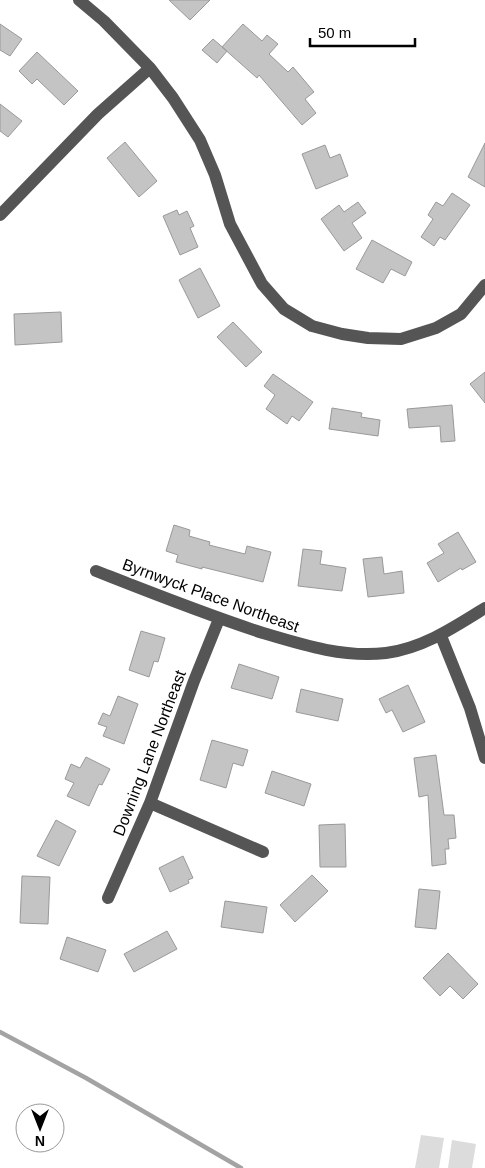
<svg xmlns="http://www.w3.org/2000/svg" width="485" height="1168" font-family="Arial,sans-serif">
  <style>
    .green { fill: #dcdcdc }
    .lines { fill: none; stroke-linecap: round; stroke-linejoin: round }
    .stream { stroke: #a3a3a3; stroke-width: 4.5 }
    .building { fill: #c4c4c4; stroke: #999 }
    .minor { stroke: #555; stroke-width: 12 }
    .labels { text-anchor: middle; stroke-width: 4.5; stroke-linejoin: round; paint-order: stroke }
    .street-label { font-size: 16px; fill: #000; stroke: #fff }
  </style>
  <rect width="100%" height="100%" fill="#fff"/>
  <path class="green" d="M 421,1135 L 444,1138 L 439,1168 L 415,1168 Z
    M 452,1140 L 476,1144 L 472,1168 L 448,1168 Z"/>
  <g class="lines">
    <path class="stream" d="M 0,1032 L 86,1078 L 241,1168"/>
  </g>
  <path class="building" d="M 169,0 L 210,0 L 190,20 Z
    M 0,24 L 22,39 L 10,56 L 0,50 Z
    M 243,24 L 262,41 L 267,35 L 278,44 L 269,54 L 288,72 L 293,67 L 314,92 L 305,99 L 316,113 L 302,125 L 259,75 L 257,78 L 222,47 Z
    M 213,39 L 227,51 L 217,63 L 202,50 Z
    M 37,52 L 78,91 L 64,105 L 37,79 L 32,84 L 19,71 Z
    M 0,104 L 22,121 L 8,137 L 0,131 Z
    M 125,142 L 157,181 L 139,197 L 107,158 Z
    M 485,143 L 485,187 L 468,177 Z
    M 325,145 L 330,158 L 340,154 L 348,176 L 316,189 L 302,154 Z
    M 452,193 L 470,205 L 445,240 L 440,237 L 434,246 L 421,237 L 433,219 L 428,215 L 436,202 L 443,206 Z
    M 358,202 L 366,213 L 352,223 L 362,238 L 344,251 L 321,219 L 339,205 L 344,212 Z
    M 177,210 L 179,215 L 187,211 L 194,226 L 190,228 L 198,247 L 180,255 L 163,216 Z
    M 372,240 L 412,262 L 405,276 L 391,269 L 383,283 L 356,269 Z
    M 200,268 L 220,306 L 198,318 L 179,280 Z
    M 61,312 L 62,342 L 15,345 L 14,314 Z
    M 233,322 L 262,352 L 246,367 L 217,337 Z
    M 485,372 L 485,403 L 470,384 Z
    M 273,374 L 313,402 L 299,421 L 292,416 L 287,424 L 266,409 L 275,395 L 264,386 Z
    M 452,405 L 455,441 L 441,442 L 440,426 L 409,428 L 407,409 Z
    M 332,408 L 362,413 L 361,417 L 380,420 L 378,436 L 329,429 Z
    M 174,525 L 190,530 L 189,536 L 210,542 L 209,545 L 245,554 L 247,546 L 271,552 L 263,582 L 202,567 L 202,569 L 176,562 L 178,555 L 166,551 Z
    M 458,532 L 476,562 L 462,570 L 461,568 L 438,582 L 427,563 L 444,553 L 438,544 Z
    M 303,549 L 322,551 L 320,564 L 346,568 L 342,591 L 298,586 Z
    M 382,557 L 384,574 L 402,571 L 404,593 L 368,597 L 363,559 Z
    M 141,631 L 165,638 L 158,662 L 154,661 L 149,677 L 129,670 Z
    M 239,664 L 279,677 L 272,699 L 231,688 Z
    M 408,685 L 425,722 L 403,732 L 392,710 L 386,713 L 379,699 Z
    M 301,689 L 343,699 L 338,721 L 296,712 Z
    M 118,696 L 138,704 L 124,744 L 103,736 L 107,727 L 98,724 L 103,713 L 110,716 Z
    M 212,740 L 248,750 L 243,766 L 233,763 L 226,788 L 200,780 Z
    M 436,755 L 444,815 L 454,815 L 456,838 L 448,839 L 449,849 L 445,849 L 446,864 L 432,866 L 428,795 L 419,797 L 414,758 Z
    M 86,757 L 110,769 L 102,785 L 99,784 L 89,806 L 67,796 L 74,783 L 65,779 L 71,764 L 80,768 Z
    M 272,771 L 311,784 L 304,806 L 265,793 Z
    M 56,820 L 76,831 L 59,866 L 37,856 Z
    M 345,824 L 346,867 L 320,867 L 319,825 Z
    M 183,856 L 193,878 L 188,880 L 189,883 L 170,892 L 159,868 Z
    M 312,875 L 328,891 L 295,922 L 280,905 Z
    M 22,876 L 50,877 L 48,924 L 20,923 Z
    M 419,889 L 440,891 L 436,929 L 415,927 Z
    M 225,901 L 267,907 L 263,933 L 221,927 Z
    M 167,931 L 177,949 L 134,972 L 124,954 Z
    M 67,937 L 106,950 L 98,972 L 60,959 Z
    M 448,953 L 478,984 L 463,999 L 450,986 L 440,996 L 423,978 Z"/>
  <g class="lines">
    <path class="minor" d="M 79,0 L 104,21 L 150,68 L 173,98 L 200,140 L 215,175 L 230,224 L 262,284 L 284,309 L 312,326 L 342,334 L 368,338 L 401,339 L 436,328 L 461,314 L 485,285
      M 0,215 L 98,114 L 150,68
      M 96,571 C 152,593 207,615 263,633 C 303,645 344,658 386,653 C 423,648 453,628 485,608
      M 441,636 L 470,708 L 485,758
      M 150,803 L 263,852
      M 108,898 L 150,803 L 194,681 L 219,619"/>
  </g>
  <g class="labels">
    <g class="street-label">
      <text transform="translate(211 595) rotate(20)" y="6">Byrnwyck Place Northeast</text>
      <text transform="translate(149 753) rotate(-69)" y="6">Downing Lane Northeast</text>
    </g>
  </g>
  <g transform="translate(40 1128) rotate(180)"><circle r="24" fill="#ffffff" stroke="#999999"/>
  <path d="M0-4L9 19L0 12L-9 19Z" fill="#000000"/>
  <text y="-8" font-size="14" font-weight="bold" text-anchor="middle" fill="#000000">N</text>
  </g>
  <path d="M310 38v8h105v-8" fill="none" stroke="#000000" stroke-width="2.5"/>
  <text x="318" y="38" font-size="15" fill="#000000" stroke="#ffffff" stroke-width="4" paint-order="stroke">50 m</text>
</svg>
